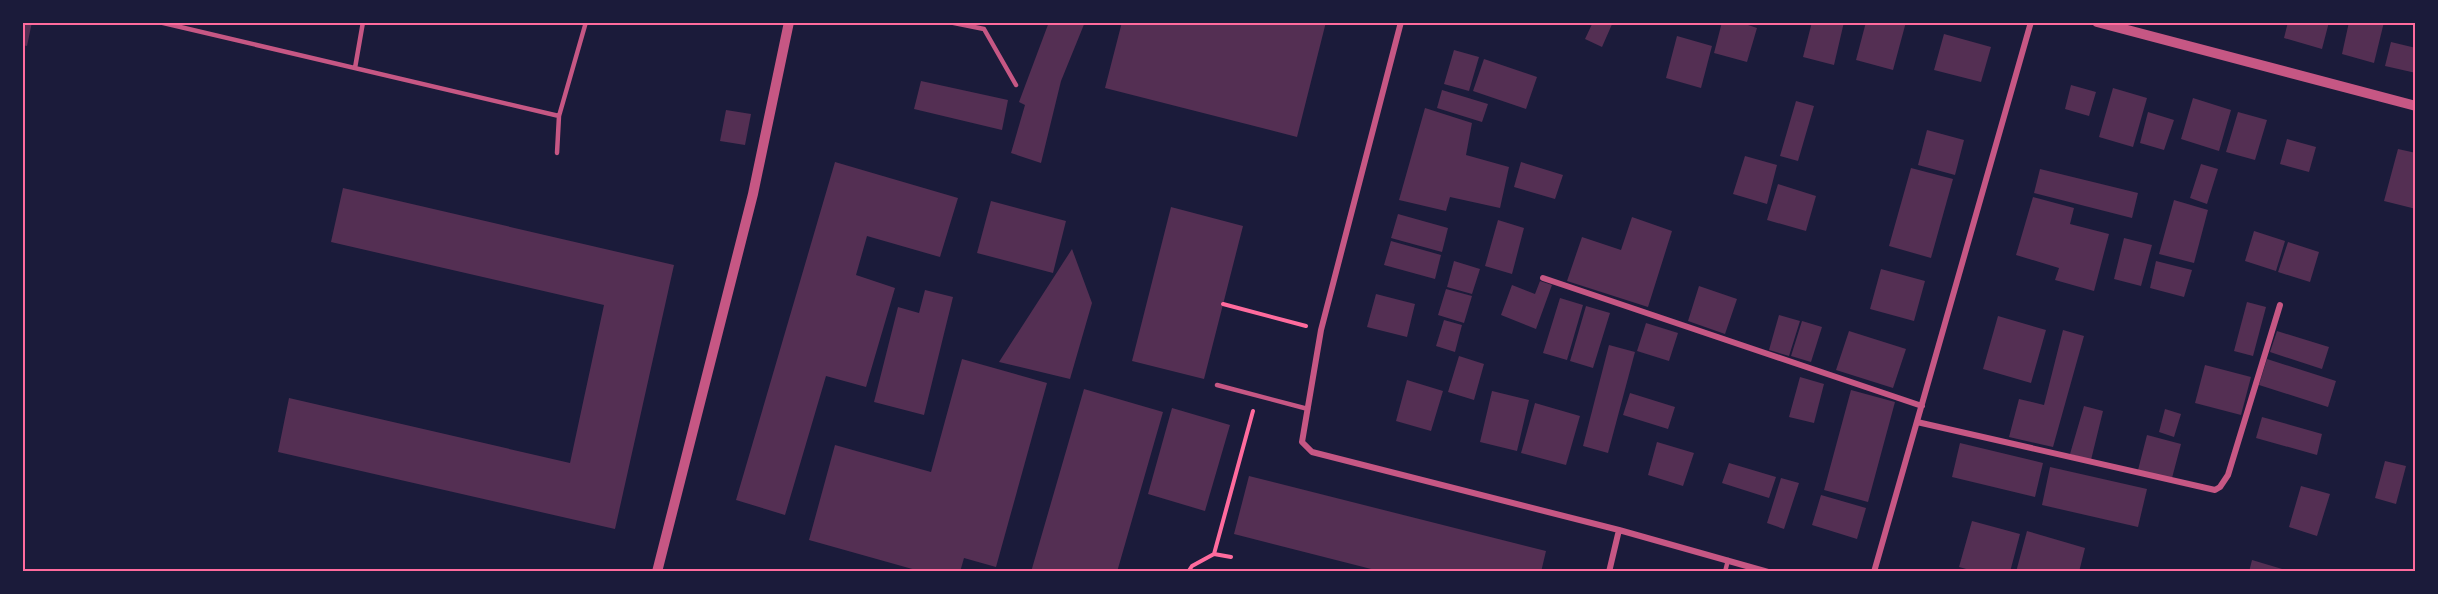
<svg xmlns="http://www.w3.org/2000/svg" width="2438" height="594" font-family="'Golos Text',sans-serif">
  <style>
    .building { fill: #542f53 }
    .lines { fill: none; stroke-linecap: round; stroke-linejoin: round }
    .path { stroke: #ff6b9d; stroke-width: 4 }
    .service { stroke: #c65784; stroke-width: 4.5 }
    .minor { stroke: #c65784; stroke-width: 6 }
    .tertiary { stroke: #c65784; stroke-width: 10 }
    .neatline { fill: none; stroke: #ff6b9d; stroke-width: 2 }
  </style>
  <rect width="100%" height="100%" fill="#1b1b3a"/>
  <path class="building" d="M 22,22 L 32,22 L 27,46 L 22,45 Z
    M 1049,22 L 1085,22 L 1061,81 L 1041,163 L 1011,153 L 1025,105 L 1019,102 Z
    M 1122,22 L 1326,22 L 1297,137 L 1105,88 Z
    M 1593,22 L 1613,22 L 1602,47 L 1585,39 Z
    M 1722,22 L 1739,22 L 1757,28 L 1747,62 L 1714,53 Z
    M 1812,22 L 1844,22 L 1834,65 L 1803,57 Z
    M 1866,22 L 1906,22 L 1893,70 L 1856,60 Z
    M 2288,22 L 2329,22 L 2322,49 L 2284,38 Z
    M 2349,22 L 2384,22 L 2374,63 L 2342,54 Z
    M 1944,34 L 1991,47 L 1981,82 L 1934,70 Z
    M 1677,36 L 1712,46 L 1701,88 L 1666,78 Z
    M 2391,42 L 2416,48 L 2416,73 L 2385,66 Z
    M 1454,50 L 1479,57 L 1469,91 L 1444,84 Z
    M 1484,59 L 1537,77 L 1526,109 L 1473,91 Z
    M 921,81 L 1008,100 L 1002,130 L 914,109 Z
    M 2071,85 L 2096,92 L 2089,116 L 2065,109 Z
    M 2113,88 L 2147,98 L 2133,147 L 2099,137 Z
    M 1442,90 L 1488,104 L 1482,122 L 1437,108 Z
    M 2193,98 L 2231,110 L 2219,151 L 2181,139 Z
    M 1796,101 L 1814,106 L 1798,161 L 1780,156 Z
    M 1425,108 L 1472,123 L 1466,155 L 1509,167 L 1500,208 L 1450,197 L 1446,211 L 1399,200 Z
    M 726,110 L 751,114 L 745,145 L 720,141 Z
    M 2148,112 L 2174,120 L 2164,150 L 2140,143 Z
    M 2238,112 L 2267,120 L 2255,160 L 2226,152 Z
    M 1927,130 L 1964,140 L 1955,175 L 1918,165 Z
    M 2287,139 L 2316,147 L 2309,172 L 2280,164 Z
    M 2398,149 L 2416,153 L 2416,209 L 2384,201 Z
    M 1745,156 L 1777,165 L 1767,204 L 1733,194 Z
    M 835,162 L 958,198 L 940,257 L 867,236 L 856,275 L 895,288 L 866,387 L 826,376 L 785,515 L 736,500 Z
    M 1521,162 L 1563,175 L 1555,199 L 1514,187 Z
    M 2201,164 L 2218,169 L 2207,204 L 2190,198 Z
    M 1911,168 L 1953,179 L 1931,258 L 1889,246 Z
    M 2040,169 L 2138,193 L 2132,218 L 2034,193 Z
    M 1778,184 L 1816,196 L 1806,231 L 1767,220 Z
    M 343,188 L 674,265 L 615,529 L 278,452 L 289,398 L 570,463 L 604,305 L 331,242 Z
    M 2033,197 L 2074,208 L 2070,224 L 2109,234 L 2094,291 L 2055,280 L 2059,268 L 2016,255 Z
    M 2174,200 L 2208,210 L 2194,263 L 2159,254 Z
    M 991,201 L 1066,221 L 1053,273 L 977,253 Z
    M 1171,207 L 1243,226 L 1204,379 L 1132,361 Z
    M 1398,214 L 1448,228 L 1442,252 L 1391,238 Z
    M 1632,217 L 1672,231 L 1648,307 L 1567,281 L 1582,237 L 1621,250 Z
    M 1498,220 L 1524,228 L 1512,274 L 1485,266 Z
    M 2254,231 L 2285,241 L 2276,271 L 2245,261 Z
    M 2124,238 L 2152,245 L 2141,286 L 2114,279 Z
    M 1391,241 L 1441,255 L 1435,279 L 1384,265 Z
    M 2288,242 L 2319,252 L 2310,282 L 2278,272 Z
    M 1072,249 L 1092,303 L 1070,379 L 999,362 Z
    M 1454,261 L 1480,269 L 1472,294 L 1447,287 Z
    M 2156,261 L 2192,270 L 2184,297 L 2150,288 Z
    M 1881,269 L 1925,281 L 1914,321 L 1870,309 Z
    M 1540,281 L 1552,285 L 1536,329 L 1501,315 L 1512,285 L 1535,294 Z
    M 1699,286 L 1737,299 L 1725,334 L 1688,321 Z
    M 1446,289 L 1472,296 L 1464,323 L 1438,315 Z
    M 925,290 L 953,297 L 924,415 L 874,402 L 898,307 L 919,313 Z
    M 1376,294 L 1415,304 L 1407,337 L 1367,327 Z
    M 1560,298 L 1583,305 L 1567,360 L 1543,353 Z
    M 2247,302 L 2266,307 L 2253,356 L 2234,351 Z
    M 1586,306 L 1610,313 L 1593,368 L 1570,361 Z
    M 1779,315 L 1800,321 L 1789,356 L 1769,350 Z
    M 1998,316 L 2046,330 L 2031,383 L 1983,369 Z
    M 1444,320 L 1462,325 L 1455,352 L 1436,346 Z
    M 1802,321 L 1822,327 L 1811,362 L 1791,356 Z
    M 1646,323 L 1678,333 L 1669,361 L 1637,351 Z
    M 2063,330 L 2084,336 L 2053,447 L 2009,437 L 2019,399 L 2044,405 Z
    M 1849,331 L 1906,349 L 1893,388 L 1836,370 Z
    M 2277,331 L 2329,347 L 2322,369 L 2270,352 Z
    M 1609,345 L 1635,352 L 1608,453 L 1583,446 Z
    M 1459,356 L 1484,364 L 1474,400 L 1448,392 Z
    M 962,359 L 1047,383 L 996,567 L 964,558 L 960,572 L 923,572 L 809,540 L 835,445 L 931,472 Z
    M 2267,359 L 2336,381 L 2328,407 L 2259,385 Z
    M 2205,365 L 2251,377 L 2241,415 L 2195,403 Z
    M 1800,377 L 1824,384 L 1814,423 L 1789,417 Z
    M 1407,380 L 1443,391 L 1431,431 L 1396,421 Z
    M 1084,389 L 1163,412 L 1117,572 L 1031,572 Z
    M 1851,390 L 1895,402 L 1868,502 L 1824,490 Z
    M 1492,391 L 1529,400 L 1517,451 L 1480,442 Z
    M 1630,393 L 1675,407 L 1668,429 L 1623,415 Z
    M 1535,403 L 1580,416 L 1566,465 L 1521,453 Z
    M 2084,406 L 2103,411 L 2091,460 L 2070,454 Z
    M 1172,408 L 1230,425 L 1205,511 L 1148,494 Z
    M 2165,409 L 2181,414 L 2174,437 L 2159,432 Z
    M 2262,417 L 2322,434 L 2317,455 L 2256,438 Z
    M 2147,435 L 2181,444 L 2172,478 L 2138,470 Z
    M 1657,442 L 1694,453 L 1683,486 L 1648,475 Z
    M 1960,443 L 2043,463 L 2035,497 L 1952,477 Z
    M 2385,461 L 2406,466 L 2396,504 L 2375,498 Z
    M 1729,463 L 1776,477 L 1769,498 L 1722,483 Z
    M 2050,467 L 2147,489 L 2138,527 L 2042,505 Z
    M 1249,476 L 1546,551 L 1541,572 L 1383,572 L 1234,534 Z
    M 1781,478 L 1799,483 L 1784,529 L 1767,523 Z
    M 2301,486 L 2330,494 L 2317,536 L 2289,527 Z
    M 1821,495 L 1866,508 L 1857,539 L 1812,525 Z
    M 1972,521 L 2020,534 L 2010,572 L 1977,572 L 1959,567 Z
    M 2027,531 L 2085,548 L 2079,572 L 2016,572 Z
    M 2252,560 L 2289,571 L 2289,572 L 2249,572 Z"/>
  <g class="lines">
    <path class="path" d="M 1223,304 L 1306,326
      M 1231,557 L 1214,554 L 1253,411
      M 1188,572 L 1192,566 L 1214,554"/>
    <path class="service" d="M 159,22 L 559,116 L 586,22
      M 949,22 L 984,29 L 1016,85
      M 355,68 L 363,22
      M 557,153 L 559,116
      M 1217,385 L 1308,409
      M 1725,572 L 1728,560"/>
    <path class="minor" d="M 1401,22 L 1321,330 L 1302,442 L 1312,452 L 1619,530 L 1768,572
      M 1543,278 L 1922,406
      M 1917,422 L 2215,490 L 2220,487 L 2228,475 L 2280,305
      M 1609,572 L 1619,530
      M 1874,572 L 2031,22"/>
    <path class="tertiary" d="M 2097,22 L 2416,106
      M 657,572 L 753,194 L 789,22"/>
  </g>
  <rect width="2438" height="594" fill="none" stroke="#1b1b3a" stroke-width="48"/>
  <rect x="24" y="24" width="2390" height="546" class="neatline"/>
</svg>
